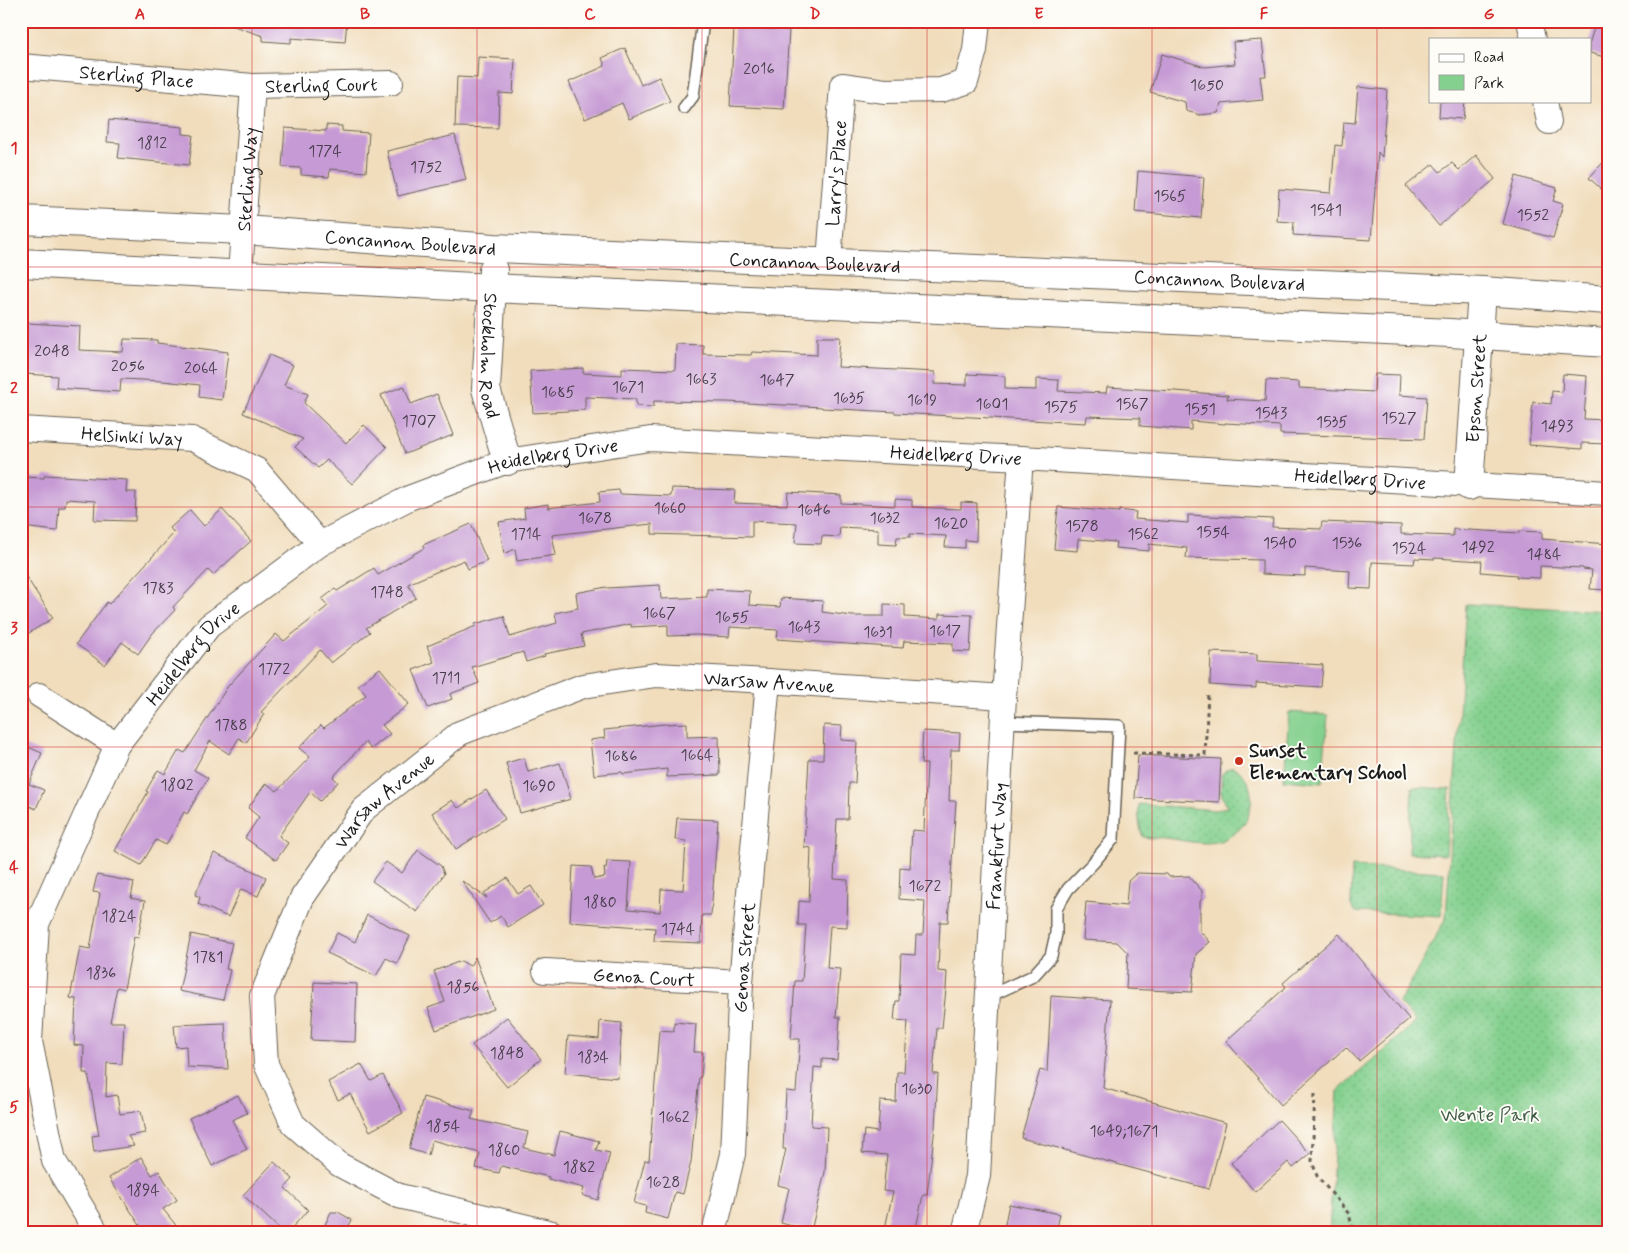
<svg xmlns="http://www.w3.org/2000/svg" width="1629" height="1254" font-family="Mynerve,sans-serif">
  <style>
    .green { fill: url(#green-dots); stroke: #507655 }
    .pitch { fill: #84d08e; stroke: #507655 }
    .building { fill: #c69ad4 }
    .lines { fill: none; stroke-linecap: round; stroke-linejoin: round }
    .lane-casing { stroke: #676054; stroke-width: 14 }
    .street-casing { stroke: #676054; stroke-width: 26 }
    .secondary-casing { stroke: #676054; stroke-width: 30 }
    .path { stroke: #676054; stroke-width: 3; stroke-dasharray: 4 4; stroke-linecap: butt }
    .lane { stroke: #fff; stroke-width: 11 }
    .street { stroke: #fff; stroke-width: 24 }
    .secondary { stroke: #fff; stroke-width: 28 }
    .grid { fill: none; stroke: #d62828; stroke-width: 1; stroke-opacity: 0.55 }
    .poi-dot { fill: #c8321e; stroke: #fdfcf7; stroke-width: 2 }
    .labels { text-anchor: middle; stroke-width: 4; stroke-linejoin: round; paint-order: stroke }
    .number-label { font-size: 16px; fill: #463c4a }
    .street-label { font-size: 19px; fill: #1c1c1c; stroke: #fdfcf7 }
    .poi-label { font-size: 19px; font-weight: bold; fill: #1c1c1c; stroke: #fdfcf7; text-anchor: start }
    .park-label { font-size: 19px; fill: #405b44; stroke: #fdfcf7 }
    .neatline { fill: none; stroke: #d62828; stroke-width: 2 }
    .grid-label { font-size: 16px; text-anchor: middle; font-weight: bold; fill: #d62828 }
  </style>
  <defs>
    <pattern id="green-dots" width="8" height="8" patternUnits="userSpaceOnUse" patternTransform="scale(1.25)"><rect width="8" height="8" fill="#84d08e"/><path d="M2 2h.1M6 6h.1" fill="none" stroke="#71b27a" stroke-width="1.8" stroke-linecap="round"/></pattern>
  </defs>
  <rect width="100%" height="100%" fill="#fdfcf7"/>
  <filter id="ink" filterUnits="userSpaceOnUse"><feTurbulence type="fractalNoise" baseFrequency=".02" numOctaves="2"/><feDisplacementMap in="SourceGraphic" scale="10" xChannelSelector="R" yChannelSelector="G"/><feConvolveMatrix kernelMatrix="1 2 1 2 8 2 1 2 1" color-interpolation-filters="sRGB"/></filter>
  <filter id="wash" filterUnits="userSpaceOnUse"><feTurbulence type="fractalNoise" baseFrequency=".0096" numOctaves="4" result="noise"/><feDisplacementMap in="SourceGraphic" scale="20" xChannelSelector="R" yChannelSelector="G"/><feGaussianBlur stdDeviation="1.12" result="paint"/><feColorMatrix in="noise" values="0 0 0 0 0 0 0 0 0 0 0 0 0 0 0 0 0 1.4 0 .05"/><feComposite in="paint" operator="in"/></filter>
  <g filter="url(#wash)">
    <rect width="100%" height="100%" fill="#f1ddbc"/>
    <path class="green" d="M 1466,604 L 1608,611 L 1608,1233 L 1329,1233 L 1338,1091 L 1416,1022 L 1398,1002 L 1402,998 L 1446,918 Z
      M 1232,767 C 1254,775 1257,809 1242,826 C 1237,833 1227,838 1220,841 C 1205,846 1181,840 1166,838 C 1158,837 1151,839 1143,837 C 1139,826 1138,816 1139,804 L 1217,810 L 1227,807 L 1221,793 L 1222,774 L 1226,770 Z
      M 1412,787 L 1450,789 L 1446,855 L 1409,853 Z
      M 1352,867 L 1444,872 L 1441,916 L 1356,912 L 1351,906 Z"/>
    <path class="pitch" d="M 1289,712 L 1328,715 L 1322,783 L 1284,780 Z"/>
    <g id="blocks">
      <path class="building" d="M 228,21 L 347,21 L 345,42 L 291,38 L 291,43 L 263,41 L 263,36 L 228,24 Z
        M 1595,25 L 1608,28 L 1608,58 L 1590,53 L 1590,41 Z
        M 734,27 L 789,30 L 784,109 L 730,106 Z
        M 1262,40 L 1266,76 L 1260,76 L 1263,100 L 1221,104 L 1218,113 L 1200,115 L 1186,111 L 1185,102 L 1150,92 L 1162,54 L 1205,67 L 1235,64 L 1233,42 Z
        M 625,48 L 641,85 L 659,77 L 670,101 L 629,119 L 622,103 L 585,119 L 569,82 L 605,66 L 602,58 Z
        M 478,57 L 515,59 L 513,94 L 499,93 L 498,128 L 455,127 L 457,77 L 477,78 Z
        M 1358,87 L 1387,90 L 1382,157 L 1378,152 L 1371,240 L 1293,235 L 1294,222 L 1277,221 L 1279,189 L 1331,193 L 1335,145 L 1342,146 L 1344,122 L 1355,123 Z
        M 1440,101 L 1465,101 L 1463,119 L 1439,117 Z
        M 109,120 L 183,127 L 183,134 L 193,135 L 189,165 L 118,158 L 120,143 L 107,142 Z
        M 326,125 L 342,126 L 342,131 L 369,133 L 366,172 L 330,169 L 329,177 L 301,175 L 301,168 L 282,167 L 285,128 L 326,131 Z
        M 455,135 L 466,180 L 398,196 L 387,151 Z
        M 1476,155 L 1495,179 L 1439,226 L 1406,186 L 1433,164 L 1440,172 L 1452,163 L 1459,170 Z
        M 1608,157 L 1608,195 L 1589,178 Z
        M 1138,171 L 1204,177 L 1201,218 L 1135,212 Z
        M 1516,176 L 1557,188 L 1553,201 L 1563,204 L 1553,238 L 1503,224 Z
        M 27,323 L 80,326 L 79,350 L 123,352 L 124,339 L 157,340 L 157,343 L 228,352 L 222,400 L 199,397 L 200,385 L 163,381 L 121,379 L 120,392 L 56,388 L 57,376 L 24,374 Z
        M 817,337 L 840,337 L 838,367 L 935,372 L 934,384 L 967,385 L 967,374 L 1005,376 L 1005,389 L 1036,390 L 1036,379 L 1059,380 L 1058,391 L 1106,393 L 1107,387 L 1175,391 L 1228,395 L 1227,399 L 1265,401 L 1266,380 L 1299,382 L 1299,388 L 1374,392 L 1375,374 L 1400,375 L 1399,395 L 1427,397 L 1424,439 L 1280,434 L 1280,426 L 1225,423 L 1225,424 L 1191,421 L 1191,430 L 1140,426 L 1140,418 L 1087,416 L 1086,423 L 895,413 L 895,412 L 822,408 L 822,407 L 727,402 L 654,401 L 653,407 L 636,406 L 636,399 L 585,397 L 585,410 L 533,413 L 530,371 L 583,368 L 583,373 L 622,375 L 622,368 L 675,370 L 676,344 L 703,345 L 703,354 L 751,355 L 752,352 L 817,355 Z
        M 269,355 L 293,365 L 284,385 L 308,394 L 304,403 L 346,443 L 364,425 L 387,447 L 352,484 L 327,460 L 318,468 L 295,447 L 303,439 L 243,413 Z
        M 1563,374 L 1587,376 L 1584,419 L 1608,420 L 1608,444 L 1582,443 L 1582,449 L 1529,445 L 1533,402 L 1551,404 L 1552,391 L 1562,392 Z
        M 404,386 L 411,404 L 437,394 L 453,435 L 405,454 L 381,395 Z
        M 45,475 L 127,480 L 126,492 L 136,492 L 135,521 L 94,520 L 95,501 L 66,499 L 65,507 L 59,507 L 57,531 L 21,527 L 21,477 L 44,478 Z
        M 672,488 L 735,490 L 734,503 L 787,505 L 788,492 L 841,495 L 841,503 L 895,506 L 895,499 L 912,500 L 912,507 L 961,509 L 961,502 L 977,503 L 976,541 L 965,540 L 965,548 L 945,547 L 946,536 L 910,534 L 910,537 L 897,537 L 896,545 L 878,544 L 878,529 L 840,527 L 839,537 L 822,536 L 821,544 L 795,543 L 797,523 L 752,521 L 752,537 L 652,534 L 652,524 L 552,535 L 556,555 L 517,561 L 515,549 L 504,554 L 499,522 L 525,518 L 524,508 L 548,504 L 548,508 L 600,502 L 599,492 L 619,490 L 620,494 L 671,496 Z
        M 1058,507 L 1119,512 L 1119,510 L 1136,512 L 1135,519 L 1188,523 L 1188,515 L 1273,519 L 1272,527 L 1321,529 L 1322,522 L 1401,525 L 1401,534 L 1453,536 L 1453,529 L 1519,533 L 1519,531 L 1542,532 L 1542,539 L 1608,544 L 1608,590 L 1590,589 L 1592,570 L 1583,569 L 1583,568 L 1540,566 L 1540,578 L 1516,577 L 1517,575 L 1481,572 L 1482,561 L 1435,558 L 1435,559 L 1415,558 L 1414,564 L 1372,562 L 1371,589 L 1349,588 L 1350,571 L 1305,568 L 1305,576 L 1262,574 L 1262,560 L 1186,558 L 1187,548 L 1149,544 L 1149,551 L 1115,548 L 1116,542 L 1078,539 L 1077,551 L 1054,549 Z
        M 222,509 L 251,541 L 213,575 L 208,570 L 173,607 L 175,610 L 152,634 L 138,654 L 122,642 L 105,665 L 76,644 L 107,602 L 109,604 L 174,533 L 170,528 L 190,510 L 204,526 Z
        M 471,524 L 487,561 L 468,569 L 464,560 L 408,584 L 416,598 L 366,628 L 370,632 L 331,663 L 320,650 L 261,712 L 264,714 L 246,743 L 239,738 L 229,754 L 210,741 L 194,770 L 208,778 L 187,814 L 184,812 L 166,845 L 156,840 L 141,865 L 115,851 L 148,792 L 146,791 L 158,770 L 165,774 L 179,750 L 185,753 L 228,686 L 276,634 L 284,641 L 328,606 L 322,599 L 335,589 L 337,591 L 374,568 L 378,575 L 424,548 L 423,545 Z
        M 21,569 L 53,618 L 21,638 Z
        M 660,585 L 661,599 L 707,597 L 707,589 L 750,591 L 749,605 L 780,607 L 781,598 L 823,601 L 822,612 L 852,616 L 884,616 L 884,604 L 905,605 L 905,617 L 939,619 L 939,614 L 972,615 L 970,652 L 953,651 L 953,643 L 904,641 L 903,648 L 777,639 L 778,630 L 730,627 L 729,637 L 697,635 L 668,636 L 668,625 L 631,627 L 631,624 L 581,634 L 584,646 L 544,654 L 545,656 L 526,662 L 523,652 L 472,667 L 479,683 L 450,694 L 452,699 L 428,708 L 413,670 L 434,662 L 427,646 L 476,626 L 475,624 L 504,616 L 510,637 L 557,623 L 555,613 L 578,608 L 576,593 L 606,587 L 607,588 Z
        M 1211,652 L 1257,654 L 1257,661 L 1323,665 L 1321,687 L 1256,683 L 1256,688 L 1210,685 Z
        M 380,668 L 409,704 L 382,725 L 390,734 L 371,749 L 365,742 L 333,777 L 338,782 L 320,801 L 310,792 L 279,836 L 288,843 L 276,860 L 245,838 L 259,817 L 248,808 L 266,783 L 277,791 L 310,757 L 299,748 L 321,725 L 324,728 L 366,695 L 358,685 Z
        M 687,723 L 687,737 L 719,736 L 720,775 L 667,777 L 667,769 L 623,774 L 622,772 L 594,775 L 590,740 L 605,738 L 604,730 L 665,724 Z
        M 824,725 L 842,726 L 841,740 L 857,741 L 855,783 L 849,783 L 848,819 L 837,819 L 834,879 L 848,880 L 847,927 L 830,926 L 827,968 L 840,969 L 836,1017 L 840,1017 L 837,1060 L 822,1059 L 822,1068 L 814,1067 L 811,1126 L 827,1127 L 825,1172 L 811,1231 L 781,1223 L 789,1188 L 778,1185 L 786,1149 L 783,1149 L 786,1091 L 796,1092 L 800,1039 L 791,1039 L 795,981 L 802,981 L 806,925 L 798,925 L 799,901 L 809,902 L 811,848 L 804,847 L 809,759 L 823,759 Z
        M 923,731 L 960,733 L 959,750 L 951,750 L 949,801 L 956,801 L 948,922 L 940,922 L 938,971 L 947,972 L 946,989 L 942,1028 L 937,1028 L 933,1074 L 938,1074 L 935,1127 L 927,1195 L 923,1195 L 915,1233 L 884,1233 L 893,1192 L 883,1191 L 887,1155 L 862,1153 L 864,1130 L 878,1132 L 880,1101 L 896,1102 L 897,1072 L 904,1072 L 908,1021 L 894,1020 L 896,1001 L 899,1001 L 901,954 L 915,955 L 916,935 L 923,935 L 925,901 L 899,899 L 900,867 L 910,868 L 912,830 L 924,831 L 927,764 L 921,764 Z
        M 21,744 L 42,753 L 29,784 L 44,790 L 36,809 L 21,802 Z
        M 1138,755 L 1221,759 L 1219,802 L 1135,798 Z
        M 524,758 L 528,772 L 560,763 L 571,799 L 520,813 L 506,763 Z
        M 486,790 L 505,819 L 456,849 L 432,813 L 452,800 L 458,808 Z
        M 677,818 L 718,820 L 711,915 L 702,915 L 701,943 L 654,941 L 655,928 L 570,922 L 573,866 L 591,867 L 594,879 L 605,877 L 604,868 L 606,869 L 607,861 L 631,862 L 628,909 L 660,912 L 661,889 L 683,890 L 686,841 L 675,840 Z
        M 418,850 L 441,866 L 444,874 L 417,912 L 372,881 L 386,862 L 402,873 Z
        M 214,853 L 266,877 L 258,896 L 241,889 L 228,917 L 198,904 L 200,897 L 195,895 Z
        M 1137,873 L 1167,874 L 1169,877 L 1189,876 L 1202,891 L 1202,899 L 1200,901 L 1200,931 L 1210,942 L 1196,954 L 1192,992 L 1126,989 L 1128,953 L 1117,942 L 1083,940 L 1086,902 L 1126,906 L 1128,881 Z
        M 97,875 L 134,882 L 131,898 L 145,901 L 138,938 L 134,937 L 124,989 L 117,987 L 110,1022 L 124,1022 L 122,1064 L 107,1063 L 106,1097 L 117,1095 L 120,1114 L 141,1111 L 145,1133 L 128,1136 L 134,1146 L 94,1152 L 92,1136 L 99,1135 L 88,1073 L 83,1073 L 84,1046 L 74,1045 L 76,999 L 70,998 L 80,947 L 90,949 L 100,893 L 93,892 Z
        M 507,878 L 518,894 L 531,886 L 543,905 L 508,927 L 501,916 L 490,923 L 462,881 L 487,898 L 484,893 Z
        M 367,915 L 410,936 L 397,963 L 386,958 L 376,976 L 327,953 L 337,933 L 355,942 Z
        M 191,934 L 232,943 L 226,969 L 230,970 L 223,1000 L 179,991 Z
        M 1339,934 L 1409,1019 L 1359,1061 L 1346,1047 L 1281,1105 L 1226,1041 L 1286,987 L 1283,983 Z
        M 475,957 L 494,1009 L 436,1030 L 428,1008 L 445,1002 L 434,971 L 461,961 L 470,966 Z
        M 314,982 L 357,984 L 355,1042 L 311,1040 Z
        M 1051,996 L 1110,1000 L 1103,1088 L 1226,1123 L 1209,1189 L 1021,1138 L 1040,1070 L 1047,1072 Z
        M 507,1017 L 541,1059 L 507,1087 L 472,1045 Z
        M 600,1021 L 622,1023 L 618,1078 L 565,1073 L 568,1036 L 599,1039 Z
        M 674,1022 L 696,1024 L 694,1052 L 703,1052 L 701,1077 L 699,1077 L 691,1162 L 683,1194 L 675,1192 L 668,1219 L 645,1213 L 646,1206 L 634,1203 L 645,1160 L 649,1161 L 659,1030 L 674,1031 Z
        M 225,1023 L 228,1069 L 187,1067 L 186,1046 L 176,1047 L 174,1025 Z
        M 361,1064 L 371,1081 L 383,1075 L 403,1113 L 370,1131 L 350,1094 L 338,1100 L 328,1082 Z
        M 238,1095 L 247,1113 L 232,1120 L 247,1149 L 212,1166 L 189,1118 Z
        M 423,1097 L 474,1111 L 471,1119 L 528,1132 L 524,1148 L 554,1155 L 560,1131 L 599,1141 L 596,1150 L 610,1153 L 598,1200 L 582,1195 L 584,1188 L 548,1179 L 549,1177 L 501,1166 L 499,1173 L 476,1168 L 480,1153 L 432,1140 L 428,1155 L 409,1149 Z
        M 1279,1120 L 1310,1154 L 1293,1168 L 1288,1162 L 1255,1192 L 1231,1163 Z
        M 141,1157 L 152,1175 L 159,1171 L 177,1200 L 163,1209 L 182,1233 L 145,1233 L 109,1178 Z
        M 274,1162 L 293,1179 L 285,1188 L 308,1210 L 287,1233 L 284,1233 L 243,1195 Z
        M 1009,1204 L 1060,1214 L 1056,1233 L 1003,1233 Z
        M 331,1212 L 338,1212 L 352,1220 L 345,1233 L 321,1233 Z"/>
    </g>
  </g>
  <g filter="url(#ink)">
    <use href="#blocks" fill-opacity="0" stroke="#676054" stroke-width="1"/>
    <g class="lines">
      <defs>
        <path id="lane" d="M 684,108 L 693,96 L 703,21
          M 987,997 L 1033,976 L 1051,956 L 1056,934 L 1056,909 L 1068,889 L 1093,863 L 1113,839 L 1119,726 L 1003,722"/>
        <g id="street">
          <path d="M 1529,21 L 1533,39"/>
          <path id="s1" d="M 21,66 L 253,86 L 391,83"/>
          <path d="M 1545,101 L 1549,122"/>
          <path id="s2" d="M 829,262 L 842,85 L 885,91 L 941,90 L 966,82 L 975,50 L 978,21"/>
          <path id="s3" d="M 240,274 L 253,86"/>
          <path id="s4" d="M 21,429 L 192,439 L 257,470 L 320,544"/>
          <path d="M 39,695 L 117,745"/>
          <path id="s5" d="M 545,971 L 741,982"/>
          <path id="s6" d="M 97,1233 L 54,1161 L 30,1041 L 37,924 L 117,745 L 209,626 L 320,544 L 409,498 L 507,461 L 650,439 L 1021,458 L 1608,493"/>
          <path id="s7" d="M 552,1233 L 399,1196 L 340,1165 L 293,1124 L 266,1064 L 262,996 L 302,898 L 363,810 L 460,733 L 583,686 L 656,675 L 768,681 L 1004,697"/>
          <path id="s8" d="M 714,1233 L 733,1154 L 741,982 L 768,681"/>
          <path id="s9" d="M 964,1233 L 978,1176 L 1004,697 L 1021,458"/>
        </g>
        <g id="secondary">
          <path id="s10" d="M 21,220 L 243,230 L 494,248 L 1482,291 L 1608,300"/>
          <path d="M 21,263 L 492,288 L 1450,333 L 1608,343"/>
          <path id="s11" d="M 493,270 L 486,389 L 507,461"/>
          <path id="s12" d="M 1469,486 L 1482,291"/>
        </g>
      </defs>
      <use href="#lane" class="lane-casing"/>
      <use href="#street" class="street-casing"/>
      <use href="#secondary" class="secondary-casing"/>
      <path class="path" d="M 1133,753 L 1205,755 L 1208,692
        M 1315,1094 L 1312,1161 L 1317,1176 L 1349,1214 L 1354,1233"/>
      <use href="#lane" class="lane"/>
      <use href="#street" class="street"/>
      <use href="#secondary" class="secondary"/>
    </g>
  </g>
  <path class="grid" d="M 252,21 L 252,1233M 477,21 L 477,1233M 702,21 L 702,1233M 927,21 L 927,1233M 1152,21 L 1152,1233M 1377,21 L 1377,1233M 21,267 L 1608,267M 21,507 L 1608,507M 21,747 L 1608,747M 21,987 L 1608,987"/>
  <circle class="poi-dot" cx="1239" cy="761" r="5"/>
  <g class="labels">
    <g class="number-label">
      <text x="759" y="74">2016</text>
      <text x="1207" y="90">1650</text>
      <text x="152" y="148">1812</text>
      <text x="325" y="156">1774</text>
      <text x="426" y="172">1752</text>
      <text x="1170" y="201">1565</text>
      <text x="1326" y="215">1541</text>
      <text x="1533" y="220">1552</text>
      <text x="52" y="356">2048</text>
      <text x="128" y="371">2056</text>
      <text x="201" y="373">2064</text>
      <text x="701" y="384">1663</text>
      <text x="777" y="385">1647</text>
      <text x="628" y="392">1671</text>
      <text x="558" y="397">1685</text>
      <text x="849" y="403">1635</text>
      <text x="922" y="405">1619</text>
      <text x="992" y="409">1601</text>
      <text x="1132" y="409">1567</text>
      <text x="1061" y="412">1575</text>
      <text x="1200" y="414">1551</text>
      <text x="1271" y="418">1543</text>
      <text x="1399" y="423">1527</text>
      <text x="419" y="426">1707</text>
      <text x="1332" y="427">1535</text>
      <text x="1557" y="431">1493</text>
      <text x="670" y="513">1660</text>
      <text x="814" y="515">1646</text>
      <text x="595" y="523">1678</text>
      <text x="885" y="523">1632</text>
      <text x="951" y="528">1620</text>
      <text x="1082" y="531">1578</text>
      <text x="1213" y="537">1554</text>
      <text x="526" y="539">1714</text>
      <text x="1143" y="539">1562</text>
      <text x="1280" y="548">1540</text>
      <text x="1347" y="548">1536</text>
      <text x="1478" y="552">1492</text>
      <text x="1409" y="553">1524</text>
      <text x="1544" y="559">1484</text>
      <text x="158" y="593">1783</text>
      <text x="387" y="597">1748</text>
      <text x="659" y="618">1667</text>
      <text x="732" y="622">1655</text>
      <text x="804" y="632">1643</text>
      <text x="945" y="636">1617</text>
      <text x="878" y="637">1631</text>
      <text x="274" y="674">1772</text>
      <text x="446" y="683">1711</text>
      <text x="231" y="730">1788</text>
      <text x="697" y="760">1664</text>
      <text x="621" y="761">1686</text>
      <text x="177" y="790">1802</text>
      <text x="539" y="791">1690</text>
      <text x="925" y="891">1672</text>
      <text x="600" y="907">1880</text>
      <text x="119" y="921">1824</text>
      <text x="678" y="934">1744</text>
      <text x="208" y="962">1781</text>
      <text x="101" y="978">1836</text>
      <text x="463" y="992">1856</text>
      <text x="507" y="1058">1848</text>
      <text x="593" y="1062">1834</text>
      <text x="917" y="1094">1630</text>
      <text x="674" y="1122">1662</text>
      <text x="443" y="1131">1854</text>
      <text x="1124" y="1136">1649;1671</text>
      <text x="504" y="1155">1860</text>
      <text x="579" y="1172">1882</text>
      <text x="663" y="1187">1628</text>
      <text x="143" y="1195">1894</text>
    </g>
    <g class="street-label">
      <text dy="7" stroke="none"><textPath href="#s1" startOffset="116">Sterling Place</textPath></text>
      <text dy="7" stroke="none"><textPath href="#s1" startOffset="301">Sterling Court</textPath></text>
      <text dy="7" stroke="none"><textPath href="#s2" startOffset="89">Larry's Place</textPath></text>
      <text dy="7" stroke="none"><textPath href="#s3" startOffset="95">Sterling Way</textPath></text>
      <text dy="7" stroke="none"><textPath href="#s10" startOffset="390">Concannon Boulevard</textPath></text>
      <text dy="7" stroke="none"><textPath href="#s10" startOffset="795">Concannon Boulevard</textPath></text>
      <text dy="7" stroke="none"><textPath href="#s10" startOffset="1200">Concannon Boulevard</textPath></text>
      <text dy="7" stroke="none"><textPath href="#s11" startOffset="86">Stockholm Road</textPath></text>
      <text dy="7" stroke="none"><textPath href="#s12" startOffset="98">Epson Street</textPath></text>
      <text dy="7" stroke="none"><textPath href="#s4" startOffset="111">Helsinki Way</textPath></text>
      <text dy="7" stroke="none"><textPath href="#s6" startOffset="1464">Heidelberg Drive</textPath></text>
      <text dy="7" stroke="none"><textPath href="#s6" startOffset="1059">Heidelberg Drive</textPath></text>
      <text dy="7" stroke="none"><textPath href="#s6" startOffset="1869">Heidelberg Drive</textPath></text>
      <text dy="7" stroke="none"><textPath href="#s6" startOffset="639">Heidelberg Drive</textPath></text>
      <text dy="7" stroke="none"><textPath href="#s7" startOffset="1076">Warsaw Avenue</textPath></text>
      <text dy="7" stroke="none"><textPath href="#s7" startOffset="655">Warsaw Avenue</textPath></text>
      <text dy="7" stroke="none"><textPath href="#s9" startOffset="389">Frankfurt Way</textPath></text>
      <text dy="7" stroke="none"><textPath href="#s8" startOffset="278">Genoa Street</textPath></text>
      <text dy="7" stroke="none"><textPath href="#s5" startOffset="99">Genoa Court</textPath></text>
    </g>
    <g class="poi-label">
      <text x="1249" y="757">Sunset<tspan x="1249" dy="22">Elementary School</tspan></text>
    </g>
    <g class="park-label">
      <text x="1490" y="1121">Wente Park</text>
    </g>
  </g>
  <rect width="1629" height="1254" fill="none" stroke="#fdfcf7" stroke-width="55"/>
  <rect x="1429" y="38" width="162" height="65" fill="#fdfcf7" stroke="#a3a29f"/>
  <rect x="1439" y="54" width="25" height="8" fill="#ffffff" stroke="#a3a29f"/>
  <text x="1474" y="62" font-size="15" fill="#1c1c1c">Road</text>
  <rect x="1439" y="75" width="25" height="15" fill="#84d08e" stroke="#a3a29f"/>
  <text x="1474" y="88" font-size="15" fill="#1c1c1c">Park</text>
  <rect x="28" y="28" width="1574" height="1198" class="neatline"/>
  <g class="grid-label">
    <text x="140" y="19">A</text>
    <text x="365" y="19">B</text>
    <text x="590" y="19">C</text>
    <text x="815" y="19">D</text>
    <text x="1039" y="19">E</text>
    <text x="1264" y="19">F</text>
    <text x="1489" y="19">G</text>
    <text x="14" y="153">1</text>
    <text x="14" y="393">2</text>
    <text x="14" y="633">3</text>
    <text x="14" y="872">4</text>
    <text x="14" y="1112">5</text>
  </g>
</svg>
